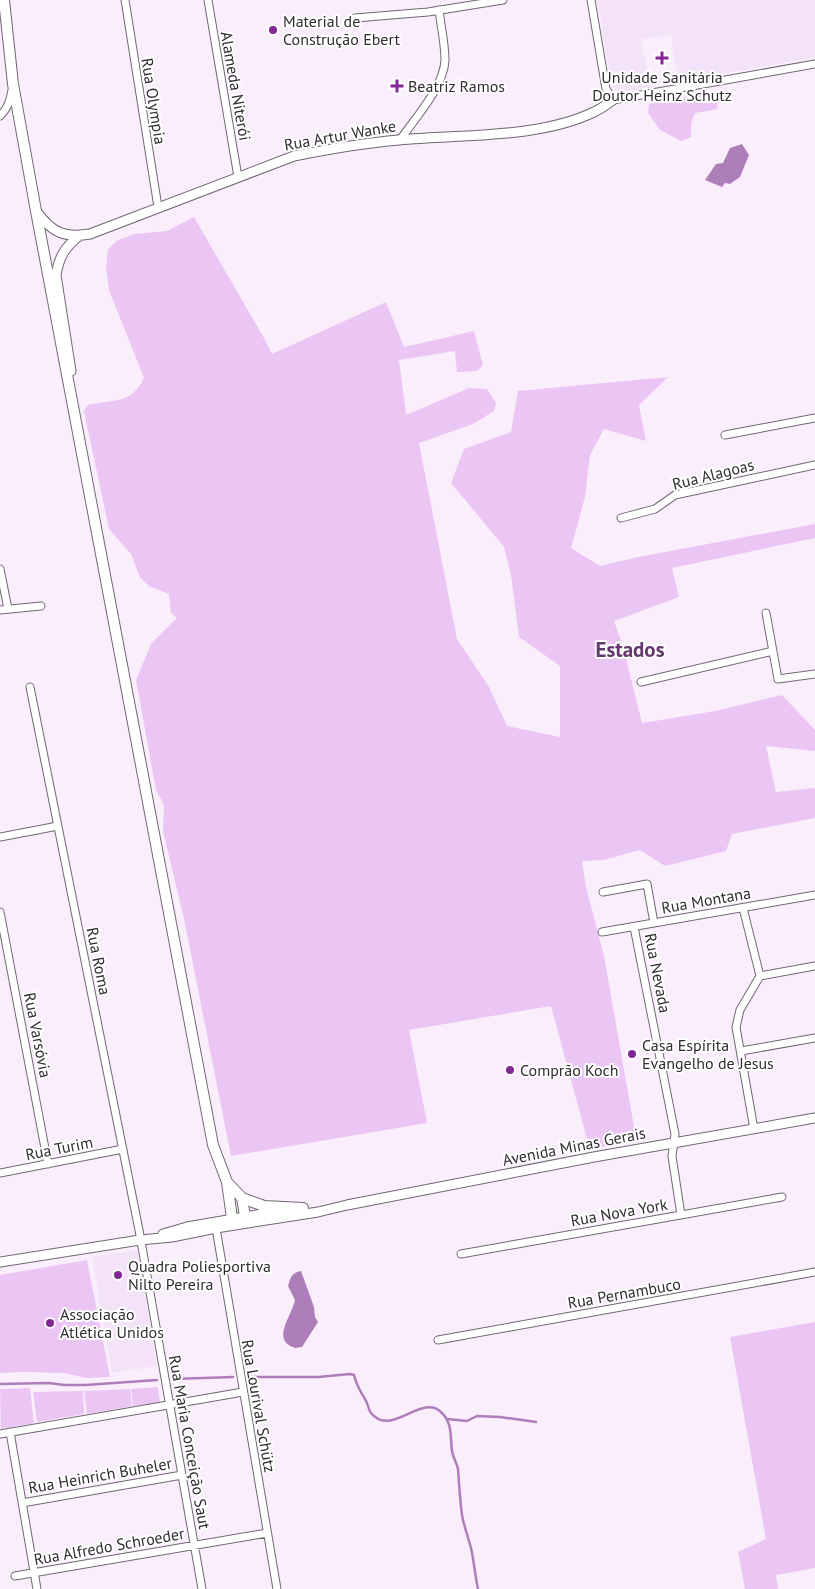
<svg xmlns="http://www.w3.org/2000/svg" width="815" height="1589" font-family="'PT Sans',sans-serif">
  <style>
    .built { fill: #f4e3f8 }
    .green { fill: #ebc6f4 }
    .water { fill: #ae7eba }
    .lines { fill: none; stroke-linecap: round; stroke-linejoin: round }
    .stream { stroke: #ae7eba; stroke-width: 2.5 }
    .minor-casing { stroke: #716773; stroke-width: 9 }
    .tertiary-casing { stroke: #716773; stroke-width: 11 }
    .secondary-casing { stroke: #716773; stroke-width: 12 }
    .minor { stroke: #fff; stroke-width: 7 }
    .tertiary { stroke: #fff; stroke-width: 9 }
    .secondary { stroke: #fff; stroke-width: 10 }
    .poi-dot { fill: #822895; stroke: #fff; stroke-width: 2 }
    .labels { text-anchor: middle; stroke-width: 4; stroke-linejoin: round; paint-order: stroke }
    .poi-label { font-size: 16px; fill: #302c31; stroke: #fff; text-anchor: start }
    .street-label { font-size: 16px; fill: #302c31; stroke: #fff }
    .district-label { font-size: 21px; font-weight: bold; fill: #63386d; stroke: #fff }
  </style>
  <rect width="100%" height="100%" fill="#faeefc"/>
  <path class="built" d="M 597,0 L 815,0 L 815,57 L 678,82 L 671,35 L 641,39 L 650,87 L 621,93 L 615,89 L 612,85 Z
    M 137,1250 L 157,1366 L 112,1373 L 92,1257 Z"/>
  <path class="green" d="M 715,92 L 718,109 L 695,113 L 691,124 L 691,137 L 681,141 L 660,130 L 648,113 L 649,104 Z
    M 194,217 L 264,338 L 272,354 L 386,302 L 404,347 L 474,331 L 483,365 L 477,371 L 457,372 L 455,351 L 399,360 L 406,415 L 469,388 L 487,389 L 496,403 L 494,411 L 473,424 L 419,443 L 457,639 L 489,687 L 507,726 L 560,737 L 560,666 L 519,637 L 511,575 L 504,547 L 451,483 L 464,449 L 511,432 L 518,391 L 668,377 L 639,405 L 646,441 L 604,429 L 590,455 L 585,497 L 571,548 L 600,566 L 638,557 L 815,524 L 815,538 L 672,568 L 679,597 L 614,621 L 623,646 L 642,723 L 715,711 L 782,695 L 815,730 L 815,751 L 766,746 L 776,792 L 815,788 L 815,818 L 732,834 L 726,851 L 665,866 L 640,850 L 603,860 L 582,861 L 586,887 L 604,956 L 636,1138 L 590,1150 L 551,1006 L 409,1030 L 427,1123 L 231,1156 L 184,919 L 163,831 L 164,805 L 156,790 L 136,680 L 151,644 L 177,618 L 171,613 L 169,594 L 149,586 L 140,577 L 131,554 L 109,529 L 84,411 L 88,405 C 114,399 131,405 144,378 L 109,290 L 106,267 L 108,249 L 118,240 L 134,234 L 167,231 Z
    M 87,1260 L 110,1377 L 86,1378 L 65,1373 L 24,1372 L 0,1373 L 0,1275 Z
    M 815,1322 L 815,1568 L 776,1575 L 778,1589 L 745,1589 L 738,1552 L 766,1539 L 730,1337 Z
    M 158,1387 L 160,1403 L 133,1406 L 131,1389 Z
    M 30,1388 L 34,1423 L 1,1429 L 0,1389 Z
    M 130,1389 L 132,1406 L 87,1414 L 84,1391 Z
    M 83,1391 L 84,1414 L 37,1422 L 33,1392 Z"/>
  <path class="water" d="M 742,144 L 749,155 L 740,177 L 730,184 L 725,183 L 722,187 L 705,180 L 716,164 L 723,163 L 730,148 Z
    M 301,1271 L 314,1307 L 315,1317 L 318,1322 L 302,1347 L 295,1348 C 270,1340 292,1316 295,1300 L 288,1286 C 291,1277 291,1273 301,1271 Z"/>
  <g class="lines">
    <path class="stream" d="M 251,1377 L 318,1377 L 350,1374 L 354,1375 C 356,1384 360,1391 365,1399 C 368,1403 368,1409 371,1413 C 391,1438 422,1393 441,1412 C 453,1423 450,1437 452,1451 C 453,1458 457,1463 458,1469 C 459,1484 460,1500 462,1515 C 464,1526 468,1537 471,1548 C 474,1561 475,1575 478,1589
      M 173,1379 L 233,1377
      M 0,1384 L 49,1383 L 64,1385 L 86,1385 L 157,1380
      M 447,1419 L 467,1421 L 477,1416 L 500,1417 L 536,1422"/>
    <defs>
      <path id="minor" d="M 125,0 L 158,207
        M 208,0 L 238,177
        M 591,0 L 606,89 L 613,100 L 815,64
        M 355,18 L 428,12 L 503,0
        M 0,116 C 8,108 10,101 12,90
        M 400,140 C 415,118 444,87 445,60 C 445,44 441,27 439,10
        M 725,435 L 815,418
        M 621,518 L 655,509 L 675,495 L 815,465
        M 0,569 L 8,609
        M 0,610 L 41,606
        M 766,613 L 778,679 L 815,674
        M 641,682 L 773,651
        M 30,687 L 139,1230 L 202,1589
        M 0,837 L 58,826
        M 603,892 L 647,884 L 654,923
        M 743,908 L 760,976 L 740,1010 L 736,1027 L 754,1129
        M 0,912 L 48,1164
        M 634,927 L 675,1134 L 672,1156 L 681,1215
        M 602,932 L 815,895
        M 760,976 L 815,966
        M 741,1051 L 815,1038
        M 0,1173 L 123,1149
        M 216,1228 L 277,1589
        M 461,1254 L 782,1197
        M 438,1340 L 815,1272
        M 10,1432 L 37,1589
        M 0,1434 L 243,1392
        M 22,1503 L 182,1475
        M 15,1576 L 267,1533"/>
      <path id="tertiary" d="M 37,212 C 52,233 65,238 90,234 L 294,156 C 329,149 364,143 399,140 C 460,134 538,139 594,112 C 601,109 607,104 613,100
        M 71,371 L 56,275 C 59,257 65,247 79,236
        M 163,1234 L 187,1227 L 285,1210
        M 0,1262 L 140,1240 L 172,1237 L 216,1228 L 318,1212 L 347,1205 L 594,1157 L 815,1118"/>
      <path id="secondary" d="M 4,0 L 13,84 L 36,211 L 213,1145 L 227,1182 L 232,1218 L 236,1224
        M 227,1182 L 242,1198 L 264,1206 L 303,1208
        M 242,1198 L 245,1216 L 242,1223"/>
    </defs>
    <use href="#minor" class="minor-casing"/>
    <use href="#tertiary" class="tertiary-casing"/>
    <use href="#secondary" class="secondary-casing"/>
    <use href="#minor" class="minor"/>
    <use href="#tertiary" class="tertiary"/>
    <use href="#secondary" class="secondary"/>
  </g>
  <g class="poi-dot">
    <circle cx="273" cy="30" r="5"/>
    <path d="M659.5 50.5h5v5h5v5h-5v5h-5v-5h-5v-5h5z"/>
    <path d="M394.5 78.5h5v5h5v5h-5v5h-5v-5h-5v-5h5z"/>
    <circle cx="632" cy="1054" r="5"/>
    <circle cx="510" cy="1070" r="5"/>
    <circle cx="118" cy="1275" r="5"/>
    <circle cx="50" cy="1323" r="5"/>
  </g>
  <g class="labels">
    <g class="poi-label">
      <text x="283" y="27">Material de<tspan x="283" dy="18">Construção Ebert</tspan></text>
      <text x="662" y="83" text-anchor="middle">Unidade Sanitária<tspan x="662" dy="18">Doutor Heinz Schutz</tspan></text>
      <text x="408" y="92">Beatriz Ramos</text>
      <text x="642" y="1051">Casa Espírita<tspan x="642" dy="18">Evangelho de Jesus</tspan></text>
      <text x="520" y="1076">Comprão Koch</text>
      <text x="128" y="1272">Quadra Poliesportiva<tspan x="128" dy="18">Nilto Pereira</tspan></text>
      <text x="60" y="1320">Associação<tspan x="60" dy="18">Atlética Unidos</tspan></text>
    </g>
    <g class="street-label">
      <text transform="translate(236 86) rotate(80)" y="6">Alameda Niterói</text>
      <text transform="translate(154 101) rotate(81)" y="6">Rua Olympia</text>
      <text transform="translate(340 135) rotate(-10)" y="6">Rua Artur Wanke</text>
      <text transform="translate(713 474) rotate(-14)" y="6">Rua Alagoas</text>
      <text transform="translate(706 900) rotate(-10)" y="6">Rua Montana</text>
      <text transform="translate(99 961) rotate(79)" y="6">Rua Roma</text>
      <text transform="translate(658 973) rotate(79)" y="6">Rua Nevada</text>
      <text transform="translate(38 1035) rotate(79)" y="6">Rua Varsóvia</text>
      <text transform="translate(574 1146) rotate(-11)" y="6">Avenida Minas Gerais</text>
      <text transform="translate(59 1148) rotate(-11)" y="6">Rua Turim</text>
      <text transform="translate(619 1212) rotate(-10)" y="6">Rua Nova York</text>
      <text transform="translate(624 1293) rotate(-10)" y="6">Rua Pernambuco</text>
      <text transform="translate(259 1406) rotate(80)" y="6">Rua Lourival Schütz</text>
      <text transform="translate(190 1442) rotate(80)" y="6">Rua Maria Conceição Saut</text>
      <text transform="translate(100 1475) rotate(-10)" y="6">Rua Heinrich Buheler</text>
      <text transform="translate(109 1546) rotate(-10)" y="6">Rua Alfredo Schroeder</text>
    </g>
    <g class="district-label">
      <text x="630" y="657">Estados</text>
    </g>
  </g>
</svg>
